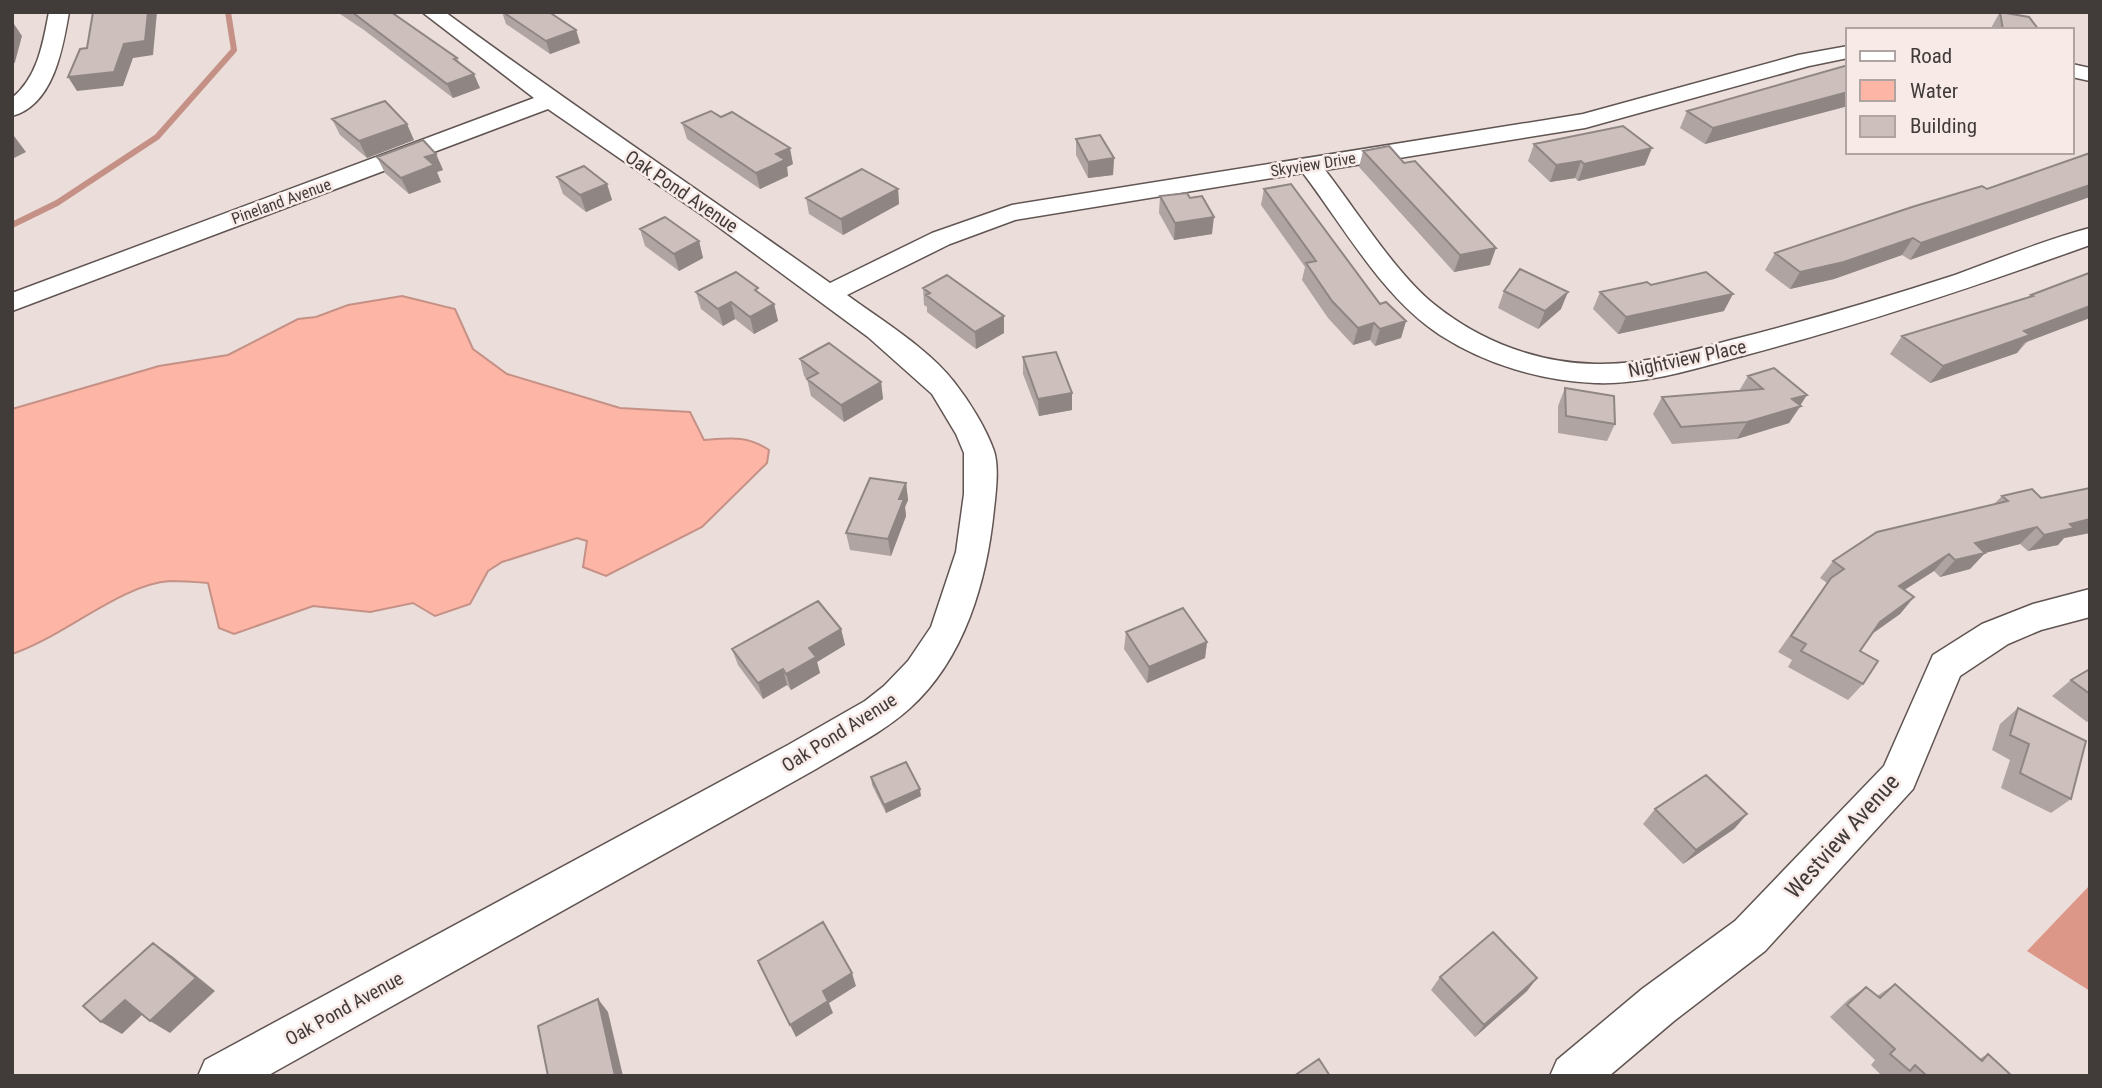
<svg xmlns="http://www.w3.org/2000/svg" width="2102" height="1088" font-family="'Roboto Condensed',sans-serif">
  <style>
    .forest { fill: #dc9788 }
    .water { fill: #fdb6a6; stroke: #c59186; stroke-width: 2 }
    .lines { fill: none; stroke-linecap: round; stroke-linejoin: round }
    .stream { stroke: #c59186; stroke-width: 6 }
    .minor-casing { stroke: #605552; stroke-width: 3 }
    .minor { fill: #fff; fill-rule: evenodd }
    .wall { fill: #afa4a2 }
    .shaded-wall { fill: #8f8684 }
    .building { fill: #ccbfbc; stroke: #8f8684; stroke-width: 2 }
    .labels { text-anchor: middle; stroke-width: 5; stroke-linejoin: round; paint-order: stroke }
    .far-street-label { font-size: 16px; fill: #413c3a; stroke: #f8eae7 }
    .street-label { font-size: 19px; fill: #413c3a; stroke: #f8eae7 }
    .near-street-label { font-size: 23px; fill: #413c3a; stroke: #f8eae7 }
  </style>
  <rect width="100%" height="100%" fill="#ebddda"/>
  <path class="forest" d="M 2090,885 L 2090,991 L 2027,951 Z"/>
  <path class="water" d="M 402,296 L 455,309 L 473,349 L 507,374 L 620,408 L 690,412 L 704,440 C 730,438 747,435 769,450 L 767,463 L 702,527 L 606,576 L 583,567 L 587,541 L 577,538 L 502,562 L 488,571 L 470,604 L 435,616 L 413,603 L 370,612 L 313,606 L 234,634 L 219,628 L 208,583 C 196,582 182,581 170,581 C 121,584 62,638 12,654 L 12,409 L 159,366 L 228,355 L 298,319 L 316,317 L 348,305 Z"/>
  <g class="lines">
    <path class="stream" d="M 12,225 L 57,203 L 157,137 L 234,50 L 228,12"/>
    <defs>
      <path id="minor" d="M 49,12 L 69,12 C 63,47 54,105 12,116 L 12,98 C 38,77 43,43 49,12 Z
        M 422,12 L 445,12 C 571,105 702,192 830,283 L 932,233 L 1012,205 L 1583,114 L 1798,55 L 1848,46 L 1848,58 L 1809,66 L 1585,128 L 1325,170 C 1357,211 1396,274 1435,305 C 1481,342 1538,363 1596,364 C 1642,365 1687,352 1731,340 C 1807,321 1881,299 1955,275 C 1999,259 2044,240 2090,228 L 2090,245 C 1976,286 1863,324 1746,355 C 1697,368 1646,385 1595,383 C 1541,381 1485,364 1440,335 C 1383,298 1344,227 1303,173 L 1015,220 L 950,244 L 847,295 C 881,320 929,349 954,382 C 969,401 986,428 994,451 C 999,467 996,491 994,509 C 987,580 965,659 909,709 C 882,733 847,750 816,769 L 267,1076 L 198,1076 L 205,1060 L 788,745 L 865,701 L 884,686 L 908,661 L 931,627 L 956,552 L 964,494 L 964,453 L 956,434 L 932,394 L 868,337 L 705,217 L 548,109 L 12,311 L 12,293 L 534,98 Z
        M 2072,64 L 2090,68 L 2090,81 L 2072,77 Z
        M 2090,589 L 2090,617 L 2041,630 L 2008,644 L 1960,676 L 1913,789 L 1765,951 L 1674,1021 L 1609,1076 L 1550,1076 L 1557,1060 L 1642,989 L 1735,921 L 1884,766 L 1933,655 L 1982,624 L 2033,604 Z"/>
    </defs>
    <use href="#minor" class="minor-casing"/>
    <use href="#minor" class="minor"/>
  </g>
  <path class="wall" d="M 337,12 L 391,12 L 457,58 L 459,62 L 480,88 L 453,98 L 364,30 Z
    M 502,12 L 549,12 L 576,30 L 580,43 L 550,54 L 506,24 Z
    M 2000,12 L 2039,30 L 1991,30 L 1991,28 Z
    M 1848,65 L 1848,106 L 1705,144 L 1680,128 L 1687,111 Z
    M 721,117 L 793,164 L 787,167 L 788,176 L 760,189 L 687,139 L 682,123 Z
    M 332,119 L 414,140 L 367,158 L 340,135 Z
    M 1076,139 L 1114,158 L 1113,175 L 1088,178 L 1076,155 Z
    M 1534,144 L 1645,165 L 1578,181 L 1575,178 L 1550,182 L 1528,161 Z
    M 1363,151 L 1490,265 L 1454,272 L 1359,167 Z
    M 436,154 L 443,170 L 437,172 L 441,182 L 409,194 L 385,173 L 377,157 Z
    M 557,177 L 607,184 L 612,200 L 586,212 L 563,194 Z
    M 1982,186 L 1910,260 L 1902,255 L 1834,279 L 1790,289 L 1765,270 L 1775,253 Z
    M 898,189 L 899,204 L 843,235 L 809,214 L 806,198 Z
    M 1264,189 L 1380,304 L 1406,321 L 1401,338 L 1375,346 L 1370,340 L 1353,345 L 1328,318 L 1302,280 L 1305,267 L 1261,205 Z
    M 1160,196 L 1190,198 L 1212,234 L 1174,240 L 1159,213 Z
    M 640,229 L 699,241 L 703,258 L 679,271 L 645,246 Z
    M 2090,273 L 2017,353 L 1930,383 L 1890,354 L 1902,336 L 2029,297 L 2031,295 Z
    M 1651,285 L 1724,311 L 1618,334 L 1593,309 L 1600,292 Z
    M 923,288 L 1004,316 L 1004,333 L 976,349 L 927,312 L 927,307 L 924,305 Z
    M 1504,291 L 1561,309 L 1538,329 L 1498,308 Z
    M 696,292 L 759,293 L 774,304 L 778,321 L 754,334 L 735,319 L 723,326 L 701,309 Z
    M 1023,357 L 1072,393 L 1072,410 L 1039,416 L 1023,374 Z
    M 800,359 L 881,382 L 883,399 L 844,422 L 811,396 L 807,379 L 804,376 Z
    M 1748,376 L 1801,406 L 1789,423 L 1737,439 L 1672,444 L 1653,414 L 1662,397 L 1739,391 Z
    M 1565,388 L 1615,424 L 1607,441 L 1558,433 L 1558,406 Z
    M 906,483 L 908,500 L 905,507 L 906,516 L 891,556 L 850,550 L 846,533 Z
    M 2090,488 L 2090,533 L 2064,538 L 2058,545 L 2028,551 L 2020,544 L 1985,553 L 1970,569 L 1940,577 L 1934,571 L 1904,590 L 1914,597 L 1900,614 L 1872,634 L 1860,651 L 1863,684 L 1848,700 L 1788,667 L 1792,660 L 1778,652 L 1827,583 L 1820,578 L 1833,561 L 1994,504 L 2002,496 L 2041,498 Z
    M 841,629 L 845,645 L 817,662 L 820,673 L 791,690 L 787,685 L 763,699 L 738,665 L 732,649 Z
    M 1126,632 L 1207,642 L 1205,658 L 1147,683 L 1124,649 Z
    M 2090,669 L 2090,719 L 2087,722 L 2052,696 L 2071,680 Z
    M 2018,708 L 2071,799 L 2051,813 L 2001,788 L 2010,760 L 1992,750 L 2000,724 Z
    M 871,777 L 921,796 L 886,813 L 872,785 Z
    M 1655,809 L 1747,814 L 1734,829 L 1683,864 L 1643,824 Z
    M 1440,977 L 1537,978 L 1527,991 L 1475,1037 L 1431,990 Z
    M 1895,984 L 1979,1059 L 1988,1054 L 2012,1076 L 1882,1076 L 1871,1065 L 1875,1060 L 1830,1017 L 1849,999 L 1866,987 L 1877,996 Z"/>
  <path class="shaded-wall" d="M 148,12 L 157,12 L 153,55 L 133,58 L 123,86 L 77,91 L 68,77 Z
    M 12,21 L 22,36 L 15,62 L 12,67 Z
    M 576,30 L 580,43 L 550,54 L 546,41 Z
    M 474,74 L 480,88 L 453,98 L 447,84 Z
    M 1848,92 L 1848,106 L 1705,144 L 1713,128 Z
    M 407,124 L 414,140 L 367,158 L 359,141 Z
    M 14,136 L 26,152 L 12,159 L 12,137 Z
    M 790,148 L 793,164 L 787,167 L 788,176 L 760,189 L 756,173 L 776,154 Z
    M 1652,148 L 1645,165 L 1578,181 L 1584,164 Z
    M 436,154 L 443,170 L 437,172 L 441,182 L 409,194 L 401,178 L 425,157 Z
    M 1114,158 L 1113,175 L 1088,178 L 1088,162 Z
    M 1581,161 L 1575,178 L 1550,182 L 1556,165 Z
    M 607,184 L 612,200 L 586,212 L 580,195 Z
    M 2090,185 L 2090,197 L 1910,260 L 1921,243 Z
    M 898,189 L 899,204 L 843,235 L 841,219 Z
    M 1214,217 L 1212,234 L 1174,240 L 1175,223 Z
    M 1913,238 L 1902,255 L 1834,279 L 1790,289 L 1800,272 Z
    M 699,241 L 703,258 L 679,271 L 674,254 Z
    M 1496,248 L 1490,265 L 1454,272 L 1460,255 Z
    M 1568,292 L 1561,309 L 1538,329 L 1545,311 Z
    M 1733,294 L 1724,311 L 1618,334 L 1626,317 Z
    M 731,302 L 735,319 L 723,326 L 718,309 Z
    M 774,304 L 778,321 L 754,334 L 750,317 Z
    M 2090,306 L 2090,318 L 2024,343 L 2017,353 L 1930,383 L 1943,366 L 2024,331 Z
    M 1004,316 L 1004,333 L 976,349 L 975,332 Z
    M 1406,321 L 1401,338 L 1375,346 L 1380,329 Z
    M 1374,323 L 1370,340 L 1353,345 L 1358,328 Z
    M 881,382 L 883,399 L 844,422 L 841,405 Z
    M 1072,393 L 1072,410 L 1039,416 L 1038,399 Z
    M 1807,395 L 1789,423 L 1737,439 L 1747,422 L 1792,399 Z
    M 906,483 L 908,500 L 905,507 L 906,516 L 891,556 L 888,539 L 899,499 Z
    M 2090,519 L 2090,533 L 2064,538 L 2058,545 L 2028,551 L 2044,535 L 2070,524 Z
    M 2037,527 L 2020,544 L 1985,553 L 1970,569 L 1940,577 L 1955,560 L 1975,543 Z
    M 1949,554 L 1934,571 L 1884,603 L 1899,586 Z
    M 1914,597 L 1900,614 L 1866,638 L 1880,622 Z
    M 841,629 L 845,645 L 817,662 L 820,673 L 791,690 L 786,674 L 809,648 Z
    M 1207,642 L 1205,658 L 1147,683 L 1149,667 Z
    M 783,669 L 787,685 L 763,699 L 758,683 Z
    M 920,789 L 921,796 L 886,813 L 884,805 Z
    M 1747,814 L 1734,829 L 1683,864 L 1696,850 Z
    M 153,943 L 172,956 L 215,991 L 170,1033 L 150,1021 Z
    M 852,973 L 856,986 L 829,1003 L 833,1013 L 796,1037 L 790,1025 L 823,991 Z
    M 1537,978 L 1527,991 L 1475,1037 L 1484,1025 Z
    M 598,999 L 608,1012 L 623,1076 L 615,1076 Z
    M 125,1000 L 145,1012 L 122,1034 L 101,1022 Z"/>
  <path class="building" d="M 93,12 L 148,12 L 145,41 L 124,44 L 114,72 L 68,77 L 80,49 L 87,48 Z
    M 352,12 L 391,12 L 457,58 L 454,59 L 474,74 L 447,84 Z
    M 503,12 L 549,12 L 576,30 L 546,41 Z
    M 2000,12 L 2029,17 L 2039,30 L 2003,30 Z
    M 1848,65 L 1848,92 L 1713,128 L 1687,111 Z
    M 385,101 L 407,124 L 359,141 L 332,119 Z
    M 711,111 L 721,117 L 732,112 L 790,148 L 776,154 L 785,160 L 756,173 L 682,123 Z
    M 1623,126 L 1652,148 L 1584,164 L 1581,161 L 1556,165 L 1534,144 Z
    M 1100,135 L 1114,158 L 1088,162 L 1076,139 Z
    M 423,140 L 436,154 L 425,157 L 434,165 L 401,178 L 377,157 Z
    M 1389,146 L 1404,163 L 1415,161 L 1496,248 L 1460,255 L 1363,151 Z
    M 2090,153 L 2090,185 L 1921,243 L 1913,238 L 1844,262 L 1800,272 L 1775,253 L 1912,207 L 1982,186 L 1987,189 Z
    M 584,166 L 607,184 L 580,195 L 557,177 Z
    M 862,169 L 898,189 L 841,219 L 806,198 Z
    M 1291,184 L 1380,304 L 1386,302 L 1406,321 L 1380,329 L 1374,323 L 1358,328 L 1332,301 L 1306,263 L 1316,261 L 1264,189 Z
    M 1187,193 L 1190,198 L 1202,196 L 1214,217 L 1175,223 L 1160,196 Z
    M 665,217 L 699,241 L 674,254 L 640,229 Z
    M 1520,269 L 1568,292 L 1545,311 L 1504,291 Z
    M 736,272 L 758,288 L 755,290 L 774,304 L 750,317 L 731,302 L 718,309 L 696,292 Z
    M 1706,272 L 1733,294 L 1626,317 L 1600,292 L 1647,282 L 1651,285 Z
    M 2089,273 L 2090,306 L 2024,331 L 2030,335 L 1943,366 L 1902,336 L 2033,296 L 2031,295 Z
    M 947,275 L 1004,316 L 975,332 L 926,295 L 930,293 L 923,288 Z
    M 829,343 L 881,382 L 841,405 L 807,379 L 818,373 L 800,359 Z
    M 1056,352 L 1072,393 L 1038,399 L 1023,357 Z
    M 1774,368 L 1807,395 L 1792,399 L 1801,406 L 1747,422 L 1681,427 L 1662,397 L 1763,389 L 1748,376 Z
    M 1565,388 L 1614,396 L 1615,424 L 1566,416 Z
    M 870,478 L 906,483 L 899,499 L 904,499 L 888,539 L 846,533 Z
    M 2090,488 L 2090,519 L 2070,524 L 2074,528 L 2044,535 L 2037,527 L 1975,543 L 1985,553 L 1955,560 L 1949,554 L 1899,586 L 1914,597 L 1880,622 L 1860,651 L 1878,661 L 1863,684 L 1801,651 L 1806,644 L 1791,636 L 1831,578 L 1844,569 L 1833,561 L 1877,532 L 2008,501 L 2002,496 L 2032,489 L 2041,498 Z
    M 818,601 L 841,629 L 809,648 L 816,657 L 786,674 L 783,669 L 758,683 L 732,649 Z
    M 1183,608 L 1207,642 L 1149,667 L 1126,632 Z
    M 2090,669 L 2090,694 L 2071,680 Z
    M 2018,708 L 2086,741 L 2071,799 L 2020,773 L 2029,744 L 2010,735 Z
    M 906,762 L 920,789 L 884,805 L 871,777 Z
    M 1706,775 L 1747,814 L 1696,850 L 1655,809 Z
    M 823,922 L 852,973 L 823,991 L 828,1001 L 790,1025 L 758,961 Z
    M 1493,932 L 1537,978 L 1484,1025 L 1440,977 Z
    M 153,943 L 196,978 L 150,1021 L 125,1000 L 101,1022 L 83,1006 Z
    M 1895,984 L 1982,1061 L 1988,1054 L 2012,1076 L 1927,1076 L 1915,1065 L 1910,1071 L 1890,1054 L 1895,1049 L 1847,1005 L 1866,987 L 1880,998 Z
    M 598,999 L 615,1076 L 548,1076 L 538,1026 Z
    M 1319,1059 L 1330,1076 L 1294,1076 Z"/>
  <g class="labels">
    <g class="far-street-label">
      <text transform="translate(1313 164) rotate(-9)" y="6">Skyview Drive</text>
      <text transform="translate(281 201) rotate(-20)" y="6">Pineland Avenue</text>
    </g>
    <g class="street-label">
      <text transform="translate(682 191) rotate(34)" y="7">Oak Pond Avenue</text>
      <text transform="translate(1687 358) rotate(-12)" y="7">Nightview Place</text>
      <text transform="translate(839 732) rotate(-32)" y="7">Oak Pond Avenue</text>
      <text transform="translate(344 1008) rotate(-29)" y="7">Oak Pond Avenue</text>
    </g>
    <g class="near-street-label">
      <text transform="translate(1842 836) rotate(-48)" y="8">Westview Avenue</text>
    </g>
  </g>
  <rect width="2102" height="1088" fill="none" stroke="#413c3a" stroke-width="28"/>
  <rect x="1846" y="28" width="228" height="126" fill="#f8eae7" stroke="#afa4a2" stroke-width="2"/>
  <rect x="1860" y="51" width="35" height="10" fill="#ffffff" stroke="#afa4a2" stroke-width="2"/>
  <text x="1910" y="63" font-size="21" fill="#413c3a">Road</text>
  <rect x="1860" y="80" width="35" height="21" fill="#fdb6a6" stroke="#afa4a2" stroke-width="2"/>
  <text x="1910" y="98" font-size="21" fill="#413c3a">Water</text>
  <rect x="1860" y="116" width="35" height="21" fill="#ccbfbc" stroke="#afa4a2" stroke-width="2"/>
  <text x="1910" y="133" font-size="21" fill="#413c3a">Building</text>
</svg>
